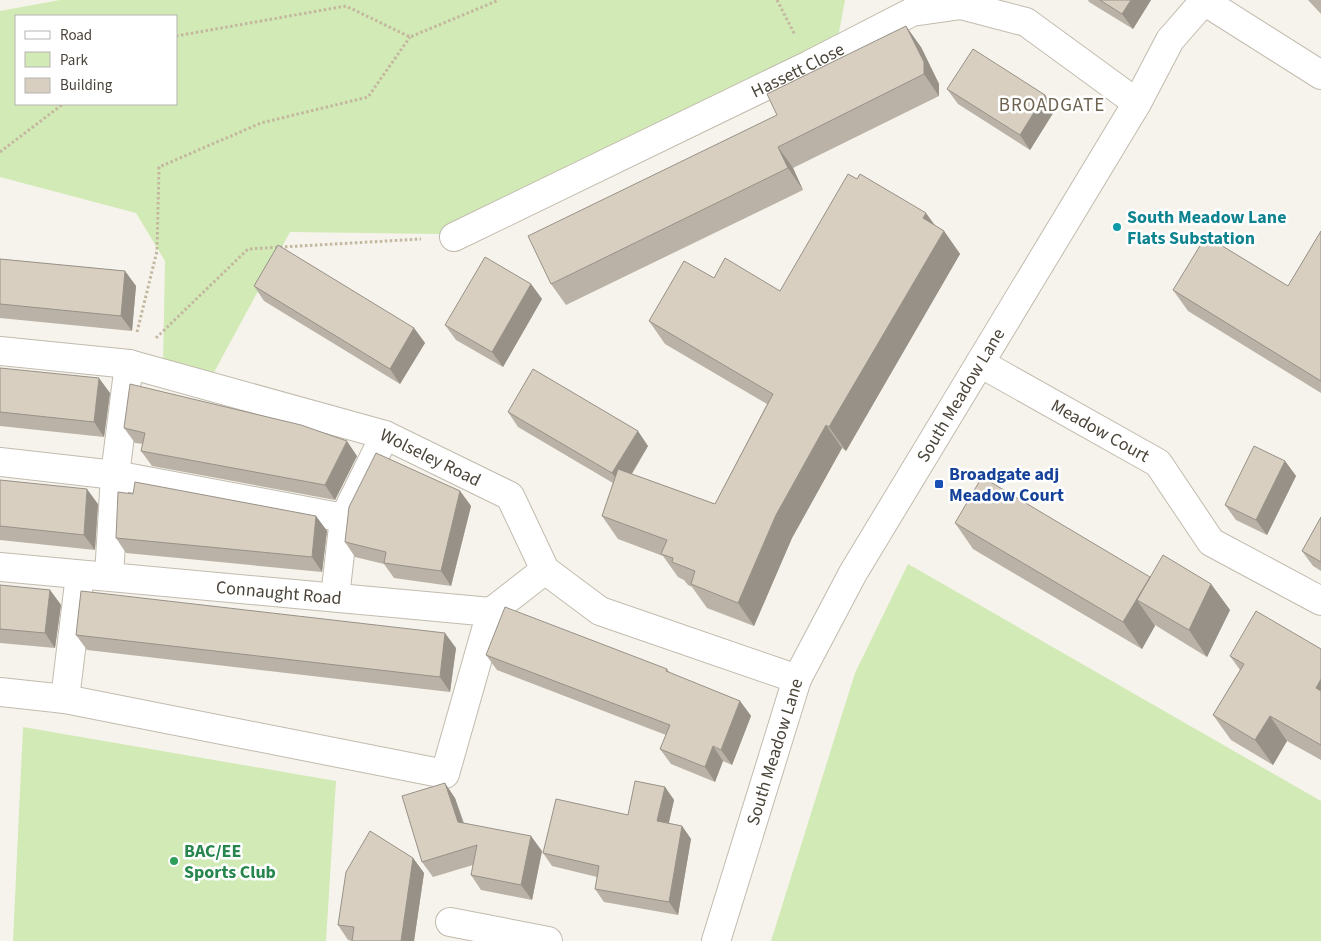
<svg xmlns="http://www.w3.org/2000/svg" width="1321" height="941" font-family="'Source Sans 3',sans-serif">
  <style>
    .green { fill: #d2eab5; fill-rule: evenodd }
    .lines { fill: none; stroke-linecap: round; stroke-linejoin: round }
    .minor-casing { stroke: #c2bbae; stroke-width: 30 }
    .path { stroke: #c4b79f; stroke-width: 3; stroke-dasharray: 2.5 2.5; stroke-linecap: butt }
    .minor { stroke: #fff; stroke-width: 28 }
    .wall { fill: #bab2a6 }
    .shaded-wall { fill: #979187 }
    .building { fill: #d8cfc1; stroke: #979187 }
    .culture-dot { fill: #0f9aa8; stroke: #fff; stroke-width: 2 }
    .transit-dot { fill: #1a4fb4; stroke: #fff; stroke-width: 2 }
    .leisure-dot { fill: #2e9e5b; stroke: #fff; stroke-width: 2 }
    .labels { text-anchor: middle; stroke-width: 5; stroke-linejoin: round; paint-order: stroke }
    .street-label { font-size: 18px; fill: #4b4439; stroke: #fff }
    .culture-label { font-size: 18px; font-weight: bold; fill: #0d838f; stroke: #fff; text-anchor: start }
    .transit-label { font-size: 18px; font-weight: bold; fill: #164399; stroke: #fff; text-anchor: start }
    .leisure-label { font-size: 18px; font-weight: bold; fill: #27864d; stroke: #fff; text-anchor: start }
    .neighbourhood-label { font-size: 19px; letter-spacing: 1px; fill: #6e6250; stroke: #fff }
  </style>
  <rect width="100%" height="100%" fill="#f6f3ec"/>
  <path class="green" d="M 60,0 L 845,0 L 837,43 L 443,234 L 290,232 L 212,376 L 163,367 L 165,261 L 136,213 L 0,177 L 0,11 ZM 16,16 L 176,16 L 176,104 L 16,104 Z
    M 908,564 L 1321,801 L 1321,941 L 771,941 L 855,673 Z
    M 23,727 L 336,781 L 326,941 L 13,941 Z"/>
  <g class="lines">
    <defs>
      <g id="minor">
        <path id="s1" d="M 454,237 L 809,65 L 912,12 L 961,5 L 1026,22 L 1137,103"/>
        <path id="s2" d="M 0,351 L 129,364 L 385,435 L 510,496 L 545,570 L 600,611 L 797,679"/>
        <path id="s3" d="M 980,363 L 1158,463 L 1211,542 L 1321,601"/>
        <path d="M 0,462 L 115,475 L 344,518"/>
        <path id="s4" d="M 0,567 L 491,612 L 545,570"/>
        <path d="M 109,576 L 115,475 L 129,364"/>
        <path d="M 335,597 L 344,518 L 385,435"/>
        <path d="M 0,692 L 65,699 L 445,774 L 491,612"/>
        <path d="M 65,699 L 80,575"/>
        <path d="M 450,922 L 548,941"/>
        <path id="s5" d="M 716,941 L 797,679 L 853,573 L 1137,103 L 1170,40 L 1204,1 L 1321,75"/>
      </g>
    </defs>
    <use href="#minor" class="minor-casing"/>
    <path class="path" d="M 777,0 L 795,35
      M 176,36 L 346,6 L 410,37 L 499,0
      M 0,152 L 63,104
      M 137,332 L 157,251 L 159,167 L 261,123 L 368,97 L 410,37
      M 156,338 L 248,249 L 421,239"/>
    <use href="#minor" class="minor"/>
  </g>
  <path class="wall" d="M 1088,0 L 1151,0 L 1133,29 L 1089,2 Z
    M 1308,0 L 1321,0 L 1321,14 Z
    M 921,47 L 939,84 L 939,96 L 793,168 L 803,190 L 566,305 L 551,284 Z
    M 947,89 L 1045,95 L 1055,110 L 1030,150 L 958,104 Z
    M 934,225 L 944,231 L 960,254 L 846,451 L 842,448 L 792,538 L 754,626 L 707,608 L 692,587 L 688,585 L 684,580 L 678,577 L 663,556 L 618,539 L 602,516 L 613,483 L 518,427 L 508,412 L 648,446 L 632,474 L 715,504 L 767,404 L 665,344 L 649,321 L 714,278 L 780,291 Z
    M 1321,231 L 1321,393 L 1188,311 L 1173,290 L 1288,286 Z
    M 0,259 L 125,271 L 136,286 L 132,331 L 0,318 Z
    M 531,284 L 542,299 L 503,367 L 456,340 L 445,325 Z
    M 254,286 L 414,328 L 425,343 L 400,384 L 264,301 Z
    M 0,368 L 110,393 L 104,437 L 0,426 Z
    M 124,428 L 357,456 L 335,500 L 152,466 L 141,451 L 143,444 L 135,443 Z
    M 1285,461 L 1296,476 L 1267,535 L 1236,520 L 1225,505 Z
    M 0,480 L 98,504 L 95,550 L 0,540 Z
    M 460,491 L 471,506 L 451,586 L 394,578 L 384,564 L 355,557 L 345,542 Z
    M 316,516 L 327,531 L 322,572 L 126,553 L 116,538 Z
    M 1321,517 L 1321,571 L 1313,566 L 1302,551 Z
    M 955,523 L 1150,577 L 1211,584 L 1230,610 L 1207,657 L 1155,625 L 1142,649 L 973,549 Z
    M 0,585 L 50,590 L 61,605 L 55,648 L 0,643 Z
    M 76,635 L 456,648 L 450,692 L 87,650 Z
    M 1321,649 L 1321,760 L 1287,741 L 1273,765 L 1231,740 L 1213,715 L 1240,670 L 1230,656 Z
    M 486,655 L 667,669 L 670,673 L 740,701 L 751,716 L 732,765 L 723,761 L 715,782 L 671,764 L 660,749 L 666,735 L 497,670 Z
    M 665,787 L 674,800 L 669,823 L 682,826 L 691,839 L 678,915 L 604,902 L 595,889 L 597,877 L 552,866 L 543,853 L 628,815 Z
    M 455,798 L 464,823 L 542,851 L 532,900 L 481,890 L 471,875 L 473,865 L 433,877 L 422,862 Z
    M 413,858 L 424,873 L 414,941 L 352,941 L 348,940 L 338,925 Z"/>
  <path class="shaded-wall" d="M 1131,0 L 1151,0 L 1133,29 L 1122,14 Z
    M 906,26 L 921,47 L 939,84 L 939,96 L 924,74 Z
    M 1045,95 L 1055,110 L 1030,150 L 1020,135 Z
    M 778,147 L 793,168 L 803,190 L 788,168 Z
    M 926,213 L 942,235 L 944,231 L 960,254 L 846,451 L 829,427 L 923,218 Z
    M 125,271 L 136,286 L 132,331 L 121,316 Z
    M 531,284 L 542,299 L 503,367 L 492,352 Z
    M 414,328 L 425,343 L 400,384 L 390,369 Z
    M 99,378 L 110,393 L 104,437 L 94,422 Z
    M 826,425 L 842,448 L 792,538 L 754,626 L 738,603 L 776,515 Z
    M 638,431 L 648,446 L 623,488 L 612,473 Z
    M 347,441 L 357,456 L 335,500 L 325,485 Z
    M 1285,461 L 1296,476 L 1267,535 L 1256,520 Z
    M 87,489 L 98,504 L 95,550 L 84,535 Z
    M 460,491 L 471,506 L 451,586 L 441,571 Z
    M 316,516 L 327,531 L 322,572 L 312,557 Z
    M 1150,577 L 1162,614 L 1137,600 L 1155,626 L 1142,649 L 1123,622 Z
    M 1211,584 L 1230,610 L 1207,657 L 1189,630 Z
    M 50,590 L 61,605 L 55,648 L 45,633 Z
    M 445,633 L 456,648 L 450,692 L 440,677 Z
    M 1321,679 L 1321,695 L 1316,688 Z
    M 740,701 L 751,716 L 732,765 L 721,750 Z
    M 1270,716 L 1287,741 L 1273,765 L 1255,740 Z
    M 713,746 L 723,761 L 715,782 L 705,767 Z
    M 445,783 L 455,798 L 468,837 L 458,822 Z
    M 665,787 L 674,800 L 666,834 L 657,821 Z
    M 682,826 L 691,839 L 678,915 L 669,902 Z
    M 531,836 L 542,851 L 532,900 L 521,885 Z
    M 413,858 L 424,873 L 414,941 L 401,941 Z"/>
  <path class="building" d="M 1100,0 L 1131,0 L 1122,14 Z
    M 906,26 L 924,62 L 924,74 L 778,147 L 788,168 L 551,284 L 528,236 L 777,115 L 767,94 Z
    M 973,49 L 1045,95 L 1020,135 L 947,89 Z
    M 848,174 L 857,179 L 860,174 L 926,213 L 923,218 L 944,231 L 829,427 L 826,425 L 776,515 L 738,603 L 691,584 L 695,571 L 672,562 L 673,558 L 661,554 L 667,540 L 602,516 L 618,469 L 715,504 L 773,394 L 649,321 L 684,261 L 714,278 L 725,258 L 780,291 Z
    M 1321,231 L 1321,381 L 1173,290 L 1206,236 L 1288,286 Z
    M 278,245 L 414,328 L 390,369 L 254,286 Z
    M 485,257 L 531,284 L 492,352 L 445,325 Z
    M 0,259 L 125,271 L 121,316 L 0,304 Z
    M 0,368 L 99,378 L 94,422 L 0,412 Z
    M 533,369 L 638,431 L 612,473 L 508,412 Z
    M 130,384 L 301,425 L 347,441 L 325,485 L 141,451 L 145,433 L 124,428 Z
    M 1254,446 L 1285,461 L 1256,520 L 1225,505 Z
    M 376,453 L 460,491 L 441,571 L 384,563 L 386,552 L 345,542 L 349,507 Z
    M 982,477 L 1150,577 L 1123,622 L 955,523 Z
    M 0,480 L 87,489 L 84,535 L 0,526 Z
    M 135,482 L 316,516 L 312,557 L 116,538 L 118,492 L 133,494 Z
    M 1321,517 L 1321,562 L 1302,551 Z
    M 1163,555 L 1211,584 L 1189,630 L 1137,600 Z
    M 0,585 L 50,590 L 45,633 L 0,629 Z
    M 81,591 L 445,633 L 440,677 L 76,635 Z
    M 505,607 L 667,669 L 666,671 L 740,701 L 721,750 L 713,746 L 705,767 L 660,749 L 670,725 L 486,655 Z
    M 1256,611 L 1321,649 L 1321,679 L 1316,688 L 1321,691 L 1321,745 L 1270,716 L 1255,740 L 1213,715 L 1244,664 L 1230,656 Z
    M 635,781 L 665,787 L 657,821 L 682,826 L 669,902 L 595,889 L 599,866 L 543,853 L 556,799 L 628,815 Z
    M 445,783 L 458,822 L 531,836 L 521,885 L 471,875 L 477,845 L 422,862 L 402,796 Z
    M 370,831 L 413,858 L 401,941 L 352,941 L 354,927 L 338,925 L 346,872 Z"/>
  <circle class="culture-dot" cx="1117" cy="227" r="5"/>
  <rect class="transit-dot" x="934" y="479" width="10" height="10" rx="2.5"/>
  <circle class="leisure-dot" cx="174" cy="861" r="5"/>
  <g class="labels">
    <g class="street-label">
      <text dy="6" stroke="none"><textPath href="#s1" startOffset="382">Hassett Close</textPath></text>
      <text dy="6" stroke="none"><textPath href="#s5" startOffset="602">South Meadow Lane</textPath></text>
      <text dy="6" stroke="none"><textPath href="#s3" startOffset="138">Meadow Court</textPath></text>
      <text dy="6" stroke="none"><textPath href="#s2" startOffset="446">Wolseley Road</textPath></text>
      <text dy="6" stroke="none"><textPath href="#s4" startOffset="280">Connaught Road</textPath></text>
      <text dy="6" stroke="none"><textPath href="#s5" startOffset="198">South Meadow Lane</textPath></text>
    </g>
    <g class="culture-label">
      <text x="1127" y="223">South Meadow Lane<tspan x="1127" dy="21">Flats Substation</tspan></text>
    </g>
    <g class="transit-label">
      <text x="949" y="480">Broadgate adj<tspan x="949" dy="21">Meadow Court</tspan></text>
    </g>
    <g class="leisure-label">
      <text x="184" y="857">BAC/EE<tspan x="184" dy="21">Sports Club</tspan></text>
    </g>
    <g class="neighbourhood-label">
      <text x="1052" y="111">BROADGATE</text>
    </g>
  </g>
  <rect x="15" y="15" width="162" height="90" fill="#ffffff" stroke="#b7b4b0"/>
  <rect x="25" y="31" width="25" height="8" fill="#ffffff" stroke="#b7b4b0"/>
  <text x="60" y="40" font-size="15" fill="#4b4439">Road</text>
  <rect x="25" y="52" width="25" height="15" fill="#d2eab5" stroke="#b7b4b0"/>
  <text x="60" y="65" font-size="15" fill="#4b4439">Park</text>
  <rect x="25" y="78" width="25" height="15" fill="#d8cfc1" stroke="#b7b4b0"/>
  <text x="60" y="90" font-size="15" fill="#4b4439">Building</text>
</svg>
